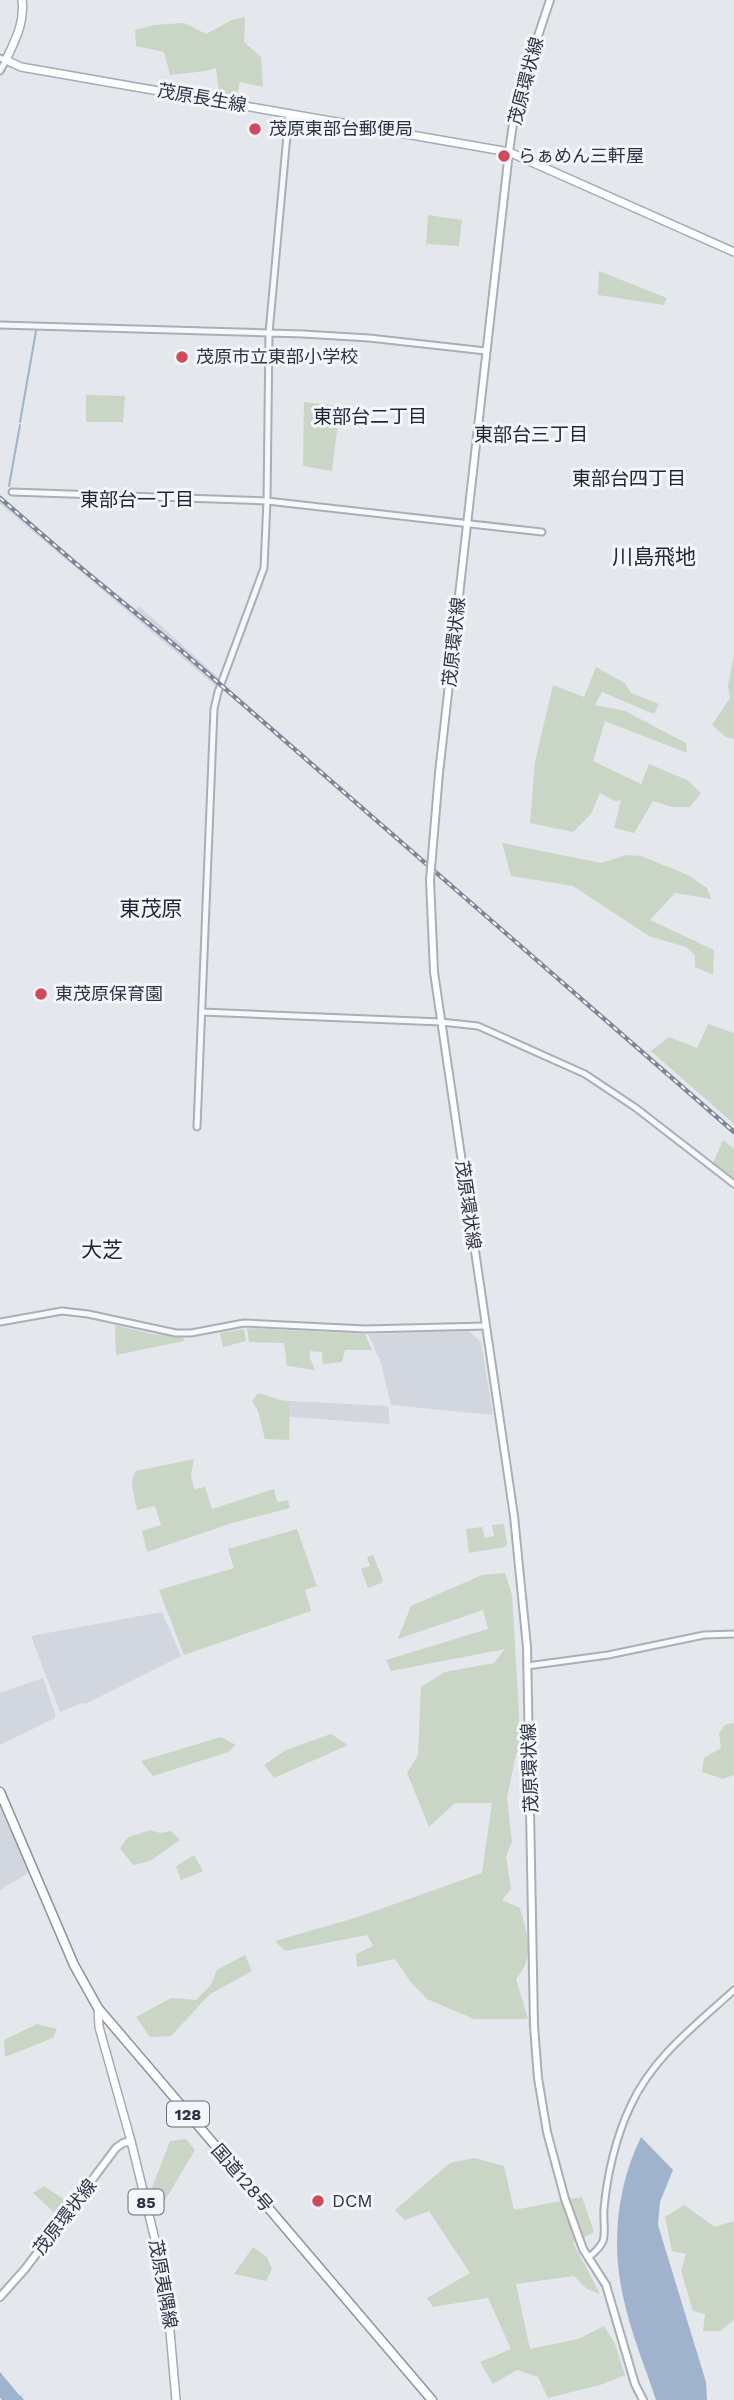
<svg xmlns="http://www.w3.org/2000/svg" width="734" height="2400" font-family="'Work Sans','Noto Sans JP',sans-serif">
  <style>
    .built { fill: #d2d6de }
    .green { fill: #c9d6c5 }
    .water { fill: #9fb4cc }
    .lines { fill: none; stroke-linecap: round; stroke-linejoin: round }
    .stream { stroke: #9fb4cc; stroke-width: 2 }
    .tertiary-casing { stroke: #a9aeb7; stroke-width: 9 }
    .secondary-casing { stroke: #a9aeb7; stroke-width: 10 }
    .primary-casing { stroke: #a3abb8; stroke-width: 10 }
    .trunk-casing { stroke: #8b94a3; stroke-width: 11 }
    .tertiary { stroke: #f7f8fa; stroke-width: 5 }
    .secondary { stroke: #fff; stroke-width: 6 }
    .primary { stroke: #fff; stroke-width: 7 }
    .trunk { stroke: #fff; stroke-width: 8 }
    .rail-casing { stroke: #7d8696; stroke-width: 4.5 }
    .rail { stroke: #f4f6f9; stroke-width: 2; stroke-dasharray: 5; stroke-linecap: butt }
    .secondary-bridge-casing { stroke: #a9aeb7; stroke-width: 10; stroke-linecap: butt }
    .secondary-bridge { stroke: #fff; stroke-width: 6 }
    .poi-dot { fill: #d1495b; stroke: #f4f6f9; stroke-width: 2.5 }
    .labels { text-anchor: middle; stroke-width: 6; stroke-linejoin: round; paint-order: stroke }
    .shield { fill: #f4f6f9; stroke: #676e7b; stroke-width: 2 }
    .shield-label { font-size: 16px; font-weight: bold; fill: #2b3445 }
    .street-label { font-size: 18px; fill: #2b3445; stroke: #f4f6f9 }
    .poi-label { font-size: 18px; fill: #2b3445; stroke: #f4f6f9; text-anchor: start }
    .neighbourhood-label { font-size: 19px; fill: #1d2536; stroke: #f4f6f9 }
    .quarter-label { font-size: 21px; fill: #1d2536; stroke: #f4f6f9 }
  </style>
  <rect width="100%" height="100%" fill="#e4e7ec"/>
  <path class="built" d="M 0,496 L 100,583 L 136,609 L 139,606 L 158,623 L 220,679 L 217,687 L 0,504 Z
    M 469,1331 L 481,1342 L 493,1415 L 391,1405 L 381,1363 L 368,1334 Z
    M 290,1401 L 388,1406 L 390,1424 L 290,1417 Z
    M 162,1612 L 181,1656 L 85,1704 L 82,1703 L 60,1712 L 31,1636 Z
    M 43,1678 L 55,1714 L 55,1718 L 0,1745 L 0,1693 Z
    M 0,1806 L 30,1872 L 0,1890 Z"/>
  <path class="green" d="M 245,17 L 244,42 L 261,57 L 263,87 L 240,82 L 236,98 L 220,98 L 216,68 L 206,71 L 170,75 L 164,52 L 136,46 L 135,30 L 154,25 L 184,23 L 206,34 L 232,20 Z
    M 428,215 L 462,220 L 459,246 L 426,244 Z
    M 599,271 L 667,298 L 664,305 L 598,295 Z
    M 86,395 L 125,396 L 123,422 L 86,422 Z
    M 304,402 L 340,406 L 332,471 L 303,466 Z
    M 734,655 L 734,739 L 726,737 L 712,725 L 730,698 L 728,686 Z
    M 596,667 L 625,683 L 631,693 L 659,704 L 654,714 L 602,692 L 595,705 L 625,711 L 686,743 L 687,753 L 605,721 L 593,761 L 641,784 L 649,764 L 687,780 L 701,793 L 690,807 L 672,807 L 653,801 L 634,833 L 614,828 L 621,800 L 615,801 L 600,793 L 591,814 L 573,832 L 530,823 L 535,762 L 553,685 L 584,697 Z
    M 502,843 L 601,863 L 627,855 L 641,856 L 688,875 L 707,888 L 711,899 L 675,893 L 650,920 L 714,950 L 713,975 L 695,967 L 695,955 L 686,947 L 649,936 L 573,886 L 511,876 Z
    M 708,1024 L 734,1033 L 734,1124 L 651,1051 L 669,1037 L 697,1048 Z
    M 723,1140 L 734,1149 L 734,1178 L 713,1163 Z
    M 115,1325 L 151,1334 L 183,1337 L 184,1341 L 116,1355 Z
    M 247,1328 L 365,1334 L 372,1350 L 345,1350 L 342,1362 L 323,1364 L 322,1352 L 310,1351 L 310,1358 L 315,1370 L 287,1366 L 284,1343 L 249,1342 Z
    M 244,1329 L 246,1341 L 223,1347 L 220,1333 Z
    M 258,1393 C 269,1395 280,1402 290,1401 L 289,1440 L 265,1439 L 258,1411 L 252,1401 Z
    M 194,1459 L 191,1475 L 194,1489 L 205,1487 L 212,1509 L 274,1489 L 277,1502 L 288,1500 L 290,1508 L 232,1523 L 147,1552 L 142,1531 L 161,1525 L 155,1506 L 137,1510 C 135,1497 128,1482 136,1471 Z
    M 504,1524 L 507,1544 L 505,1547 L 469,1553 L 466,1529 L 482,1527 L 485,1538 L 494,1536 L 492,1525 Z
    M 297,1529 L 317,1586 L 305,1590 L 311,1611 L 184,1655 L 159,1590 L 234,1568 L 228,1549 Z
    M 373,1555 L 383,1580 L 381,1583 L 368,1588 L 361,1569 L 370,1566 L 367,1557 Z
    M 505,1573 L 512,1595 L 521,1748 L 516,1754 L 507,1798 L 512,1842 L 506,1856 L 511,1889 L 502,1900 L 520,1908 C 527,1934 536,1957 516,1979 L 528,2019 L 474,2019 L 427,1999 L 410,1981 L 395,1959 L 357,1967 L 356,1954 L 373,1946 L 367,1935 L 285,1951 L 275,1941 L 358,1917 L 482,1873 L 492,1803 L 455,1803 L 429,1827 L 407,1773 L 418,1755 L 421,1687 L 445,1672 L 494,1663 L 505,1649 L 391,1671 L 386,1660 L 488,1629 L 483,1610 L 398,1639 L 411,1606 L 482,1575 Z
    M 734,1723 L 734,1775 L 723,1779 L 702,1772 L 704,1758 L 721,1748 L 719,1733 L 725,1725 Z
    M 331,1734 L 348,1745 L 274,1778 L 264,1765 L 286,1750 Z
    M 221,1737 L 236,1745 L 228,1752 L 153,1776 L 141,1761 Z
    M 151,1830 L 160,1833 L 171,1831 L 180,1840 L 150,1861 L 133,1865 L 120,1848 L 128,1837 Z
    M 194,1855 L 203,1871 L 181,1880 L 176,1866 Z
    M 245,1955 L 252,1971 L 210,1994 L 171,2036 L 150,2037 L 136,2017 L 171,1998 L 196,2000 L 211,1985 L 217,1970 Z
    M 37,2024 L 57,2029 L 53,2038 L 5,2057 L 4,2040 Z
    M 186,2139 L 195,2150 L 164,2202 L 150,2193 L 170,2141 Z
    M 474,2158 L 504,2166 L 514,2210 L 582,2197 L 594,2232 L 573,2243 L 600,2294 L 587,2289 L 574,2276 L 516,2284 L 530,2349 L 578,2339 L 604,2326 L 615,2344 L 625,2375 L 603,2384 L 548,2398 L 538,2377 L 517,2370 L 493,2384 L 480,2362 L 511,2349 L 488,2298 L 433,2307 L 427,2298 L 470,2273 L 429,2211 L 405,2220 L 395,2210 L 450,2163 Z
    M 44,2186 L 68,2202 L 57,2215 L 33,2193 Z
    M 684,2205 L 715,2227 L 734,2221 L 734,2320 L 720,2331 L 703,2331 L 705,2314 L 693,2311 L 681,2271 L 686,2254 L 672,2251 L 665,2217 Z
    M 253,2247 L 267,2257 L 272,2269 L 266,2281 L 234,2274 Z"/>
  <path class="water" d="M 641,2137 L 673,2170 L 660,2202 L 658,2225 L 706,2382 L 707,2400 L 656,2400 C 645,2366 630,2331 623,2296 C 611,2243 617,2186 641,2137 Z
    M 0,2372 L 20,2396 L 26,2392 L 21,2396 L 24,2400 L 2,2400 L 0,2398 Z"/>
  <g class="lines">
    <path class="stream" d="M 20,422 L 36,331
      M 9,486 L 20,425"/>
    <defs>
      <path id="tertiary" d="M 0,58 L 6,60 L 0,71
        M 0,325 L 303,334 L 369,338 L 486,351
        M 12,492 L 267,501 L 542,532
        M 202,1012 L 441,1022 L 478,1026 L 585,1074 L 636,1108 L 734,1184
        M 197,1127 L 214,709 L 218,692 L 264,568 L 267,501 L 269,333 L 289,113
        M 0,1322 L 62,1311 L 88,1314 L 176,1333 L 191,1333 L 244,1323 L 365,1329 L 486,1326
        M 527,1666 L 608,1655 L 704,1635 L 734,1634
        M 589,2257 C 594,2253 600,2248 603,2241 C 606,2232 603,2220 604,2209 C 607,2175 616,2136 631,2105 C 653,2057 696,2025 734,1990"/>
      <path id="secondary" d="M 439,773 L 509,152 L 516,102 L 550,0
        M 434,972 L 514,1516 L 527,1647 L 534,2026 L 538,2078 L 547,2132 L 565,2199 L 583,2249 L 606,2285 L 635,2384 L 643,2400
        M 0,2297 L 25,2269 L 116,2148 L 123,2143 L 131,2141"/>
      <path id="primary" d="M 22,0 C 25,23 15,40 6,60 L 21,67 L 509,152 L 734,252
        M 98,2008 L 99,2027 L 131,2141 L 166,2285 L 176,2400"/>
      <path id="trunk" d="M 0,1792 L 74,1965 L 98,2008 L 432,2400"/>
    </defs>
    <use href="#tertiary" class="tertiary-casing"/>
    <use href="#secondary" class="secondary-casing"/>
    <use href="#primary" class="primary-casing"/>
    <use href="#trunk" class="trunk-casing"/>
    <use href="#tertiary" class="tertiary"/>
    <use href="#secondary" class="secondary"/>
    <use href="#primary" class="primary"/>
    <use href="#trunk" class="trunk"/>
    <defs>
      <path id="rail" d="M 0,498 L 74,562 L 183,652 L 734,1132"/>
    </defs>
    <use href="#rail" class="rail-casing"/>
    <use href="#rail" class="rail"/>
    <defs>
      <path id="secondary-bridge" d="M 434,972 L 430,880 L 439,773"/>
    </defs>
    <use href="#secondary-bridge" class="secondary-bridge-casing"/>
    <use href="#secondary-bridge" class="secondary-bridge"/>
  </g>
  <g class="poi-dot">
    <circle cx="255" cy="129" r="7"/>
    <circle cx="504" cy="156" r="7"/>
    <circle cx="182" cy="357" r="7"/>
    <circle cx="41" cy="994" r="7"/>
    <circle cx="318" cy="2201" r="7"/>
  </g>
  <g class="labels">
    <g class="shield">
      <rect x="167" y="2101.5" width="42" height="25" rx="5"/>
      <rect x="128.5" y="2189.5" width="35" height="25" rx="5"/>
    </g>
    <g class="shield-label">
      <text x="188" y="2120">128</text>
      <text x="146" y="2208">85</text>
    </g>
    <g class="street-label">
      <text transform="translate(526 81) rotate(-75)" y="6">茂原環状線</text>
      <text transform="translate(202 98) rotate(10)" y="6">茂原長生線</text>
      <text transform="translate(454 642) rotate(-84)" y="6">茂原環状線</text>
      <text transform="translate(468 1205) rotate(82)" y="6">茂原環状線</text>
      <text transform="translate(530 1768) rotate(-92)" y="6">茂原環状線</text>
      <text transform="translate(242 2178) rotate(49)" y="6">国道128号</text>
      <text transform="translate(65 2217) rotate(-52)" y="6">茂原環状線</text>
      <text transform="translate(163 2284) rotate(80)" y="6">茂原夷隅線</text>
    </g>
    <g class="poi-label">
      <text x="269" y="135">茂原東部台郵便局</text>
      <text x="518" y="162">らぁめん三軒屋</text>
      <text x="196" y="363">茂原市立東部小学校</text>
      <text x="55" y="1000">東茂原保育園</text>
      <text x="332" y="2207">DCM</text>
    </g>
    <g class="neighbourhood-label">
      <text x="370" y="423">東部台二丁目</text>
      <text x="531" y="441">東部台三丁目</text>
      <text x="629" y="485">東部台四丁目</text>
      <text x="137" y="506">東部台一丁目</text>
    </g>
    <g class="quarter-label">
      <text x="654" y="564">川島飛地</text>
      <text x="151" y="916">東茂原</text>
      <text x="102" y="1257">大芝</text>
    </g>
  </g>
</svg>
